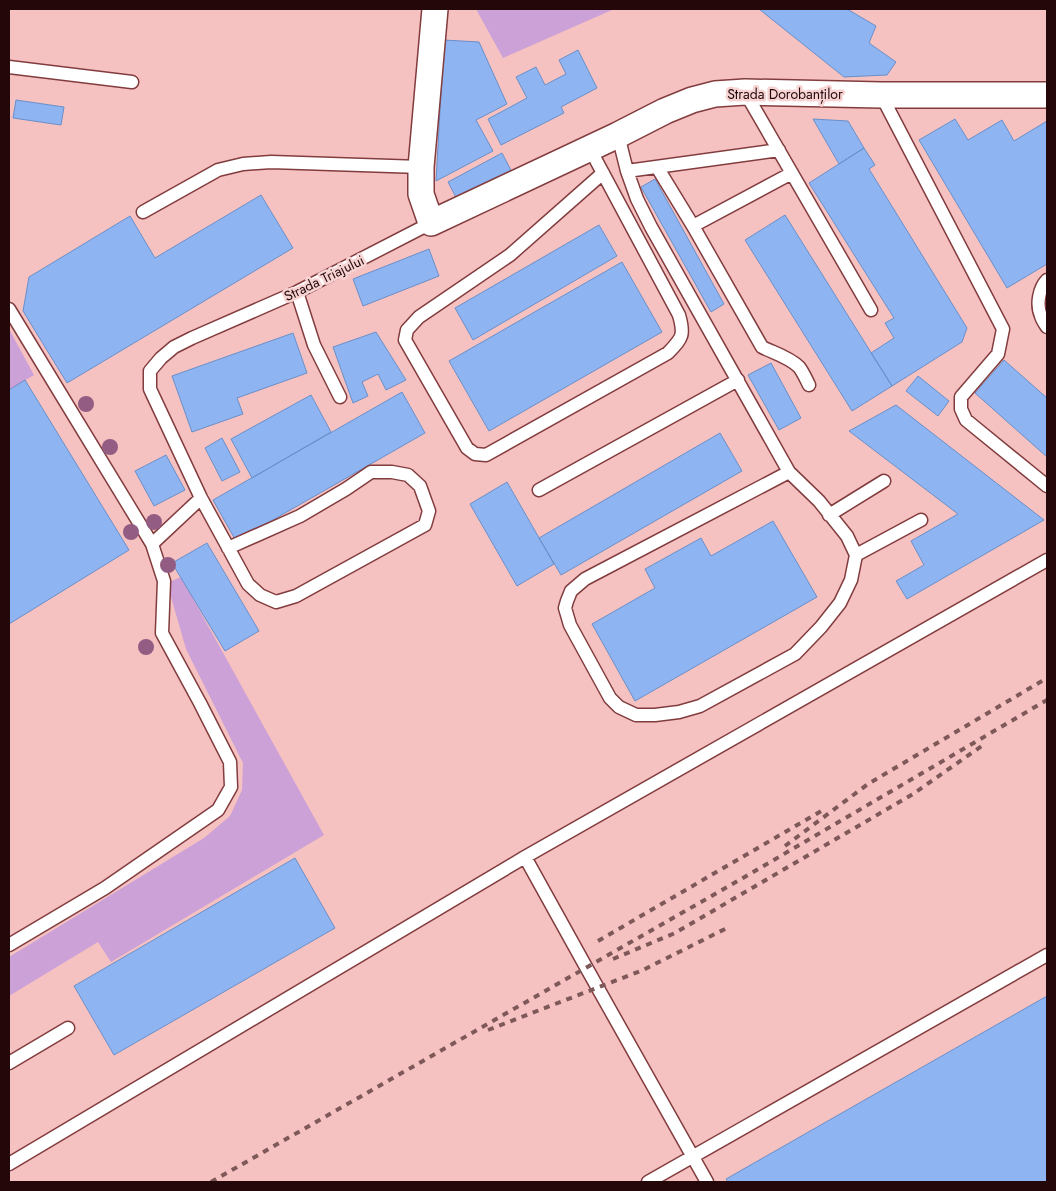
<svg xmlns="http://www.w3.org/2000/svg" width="1056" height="1191" font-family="Jost,sans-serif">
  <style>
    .green { fill: #cca1d7 }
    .building { fill: #8eb4f1; stroke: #6a8fc9 }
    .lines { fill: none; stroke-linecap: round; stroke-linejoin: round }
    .service-casing { stroke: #823c3e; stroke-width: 15 }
    .minor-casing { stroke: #823c3e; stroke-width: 28 }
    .service { stroke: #fff; stroke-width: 12 }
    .minor { stroke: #fff; stroke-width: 25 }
    .rail { stroke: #7f5859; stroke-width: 4; stroke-dasharray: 6 6; stroke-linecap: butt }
    .tree { fill: #935c82 }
    .labels { text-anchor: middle; stroke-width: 5; stroke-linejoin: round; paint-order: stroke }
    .street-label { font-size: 14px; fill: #230709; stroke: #f7d4d3 }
  </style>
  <rect width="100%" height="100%" fill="#f5c2c1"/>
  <path class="green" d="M 476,9 L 613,9 L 612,10 L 503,58 Z
    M 9,329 L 34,375 L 9,390 Z
    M 181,577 L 324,835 L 111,962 L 98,942 L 9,996 L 9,957 L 204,838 L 230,816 L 242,790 L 243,763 L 186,649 L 167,583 Z"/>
  <path class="building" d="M 759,9 L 847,9 L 876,26 L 869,43 L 896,62 L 887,75 L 844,77 Z
    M 444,40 L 479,42 L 507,104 L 476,120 L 493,151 L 436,181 Z
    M 578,50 L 597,88 L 561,107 L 564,113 L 501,145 L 488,119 L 527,98 L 516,77 L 536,67 L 545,85 L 566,74 L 559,60 Z
    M 16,100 L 64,107 L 61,125 L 13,118 Z
    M 813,119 L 848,121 L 864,148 L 839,164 Z
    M 955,119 L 968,140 L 1002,120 L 1014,141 L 1047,121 L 1047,264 L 1007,288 L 919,140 Z
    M 864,148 L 875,165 L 869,169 L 967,328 L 962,342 L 892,386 L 871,353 L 894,338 L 885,323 L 894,318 L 809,183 Z
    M 502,153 L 514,176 L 460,205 L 448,182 Z
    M 655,179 L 724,304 L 711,312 L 641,187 Z
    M 261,195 L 293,248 L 67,383 L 23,311 L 29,277 L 130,216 L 155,258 Z
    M 785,215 L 892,386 L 852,411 L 745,240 Z
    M 599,225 L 617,256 L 473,340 L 455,308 Z
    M 429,249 L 439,276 L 363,306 L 353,279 Z
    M 622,262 L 662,332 L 489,431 L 449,361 Z
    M 376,332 L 406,380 L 386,390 L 378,374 L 362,382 L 368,396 L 353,403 L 333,347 Z
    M 293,333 L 307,373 L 237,398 L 243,414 L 192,432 L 172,376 Z
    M 1004,360 L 1047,398 L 1047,457 L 975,393 Z
    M 771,363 L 801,418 L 779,430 L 748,375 Z
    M 918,376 L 949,401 L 938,416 L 906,391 Z
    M 25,380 L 129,550 L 9,624 L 9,390 Z
    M 402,392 L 425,433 L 236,541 L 213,500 Z
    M 311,395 L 331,432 L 252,478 L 231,439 Z
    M 896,405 L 1044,520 L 907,599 L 896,581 L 924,565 L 911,541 L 958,514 L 849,431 Z
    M 720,433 L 742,471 L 561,575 L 539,538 Z
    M 222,438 L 240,472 L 222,481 L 205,448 Z
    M 166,455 L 185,490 L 154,506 L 135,471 Z
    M 507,482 L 554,564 L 517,586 L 470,504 Z
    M 773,521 L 817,597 L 635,701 L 592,624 L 655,588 L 645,569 L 701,538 L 711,556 Z
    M 207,543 L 259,631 L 225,651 L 172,563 Z
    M 295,858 L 335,928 L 114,1055 L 74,986 Z
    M 1047,996 L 1047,1182 L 728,1182 L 726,1179 Z"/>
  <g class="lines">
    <defs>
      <path id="service" d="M 9,67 L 132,82
        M 745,92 L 871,310
        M 881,95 L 1003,329 L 998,354 L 961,397 L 961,409 L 966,420 L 1047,486
        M 618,135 L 627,171 L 637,199 L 651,227 L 789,472 L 819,501 L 847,536 L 856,555 L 851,580 L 840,603 L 821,627 L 795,654 L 700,706 L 679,712 L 655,715 L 636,715 L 619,707 L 610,698 L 570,625 L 565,608 L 567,601 L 571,591 L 585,579 L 789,472
        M 590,149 L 679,315 C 685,336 682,338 668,353 L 486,455 L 475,454 L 467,448 L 405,340 L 407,330 L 419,317 L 510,255 L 603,173
        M 657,167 L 693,226 L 762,347 C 774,353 789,357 799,367 C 803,372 806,379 809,385
        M 627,171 L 779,150
        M 143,212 L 218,170 L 243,164 L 271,162 L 421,167
        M 693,226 L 792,173
        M 1047,280 C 1039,288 1036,305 1041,316 C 1042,320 1045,324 1047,327
        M 297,292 L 314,345 L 340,397
        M 9,309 L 152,544 L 164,581 L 162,633 L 200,703 L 230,762 L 231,787 L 218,810 L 105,888 L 9,945
        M 539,490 L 738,380
        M 829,515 L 884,481
        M 152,544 L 201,498
        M 228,548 L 300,516 L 346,489 L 371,472 L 392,472 L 408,475 L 420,486 L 429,511 L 425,525 L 296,596 L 276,602 L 260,595 L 248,584 L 201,498 L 150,389 L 150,371 L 161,358 L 174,347 L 192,338 L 297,292 L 431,223
        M 856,555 L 921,520
        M 525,857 L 1047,560
        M 9,1063 L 68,1028
        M 9,1164 L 525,857 L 586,967 L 707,1182
        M 648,1182 L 1047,955"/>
      <path id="minor" d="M 435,9 L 421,167 L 421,194 L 431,223 L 618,135 L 665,111 L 692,100 L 715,94 L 745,92 L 881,95 L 1047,95"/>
    </defs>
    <use href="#service" class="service-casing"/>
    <use href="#minor" class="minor-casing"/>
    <use href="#service" class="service"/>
    <use href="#minor" class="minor"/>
    <path class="rail" d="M 785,846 L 868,784 L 1047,678
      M 598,941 L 823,810
      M 613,959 L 675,933 L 913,794 L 986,743
      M 488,1030 L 643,970 L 729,927
      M 211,1182 L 743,878 L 1047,700"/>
  </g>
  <g class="tree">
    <circle cx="86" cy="404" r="8"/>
    <circle cx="110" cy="447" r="8"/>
    <circle cx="154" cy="522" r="8"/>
    <circle cx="131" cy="532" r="8"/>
    <circle cx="168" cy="565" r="8"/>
    <circle cx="146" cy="647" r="8"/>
  </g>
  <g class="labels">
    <g class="street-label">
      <text x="785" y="99">Strada Dorobanților</text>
      <text transform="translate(324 278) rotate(-26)" y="5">Strada Triajului</text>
    </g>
  </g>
  <rect width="1056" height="1191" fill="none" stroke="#230709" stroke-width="20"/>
</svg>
